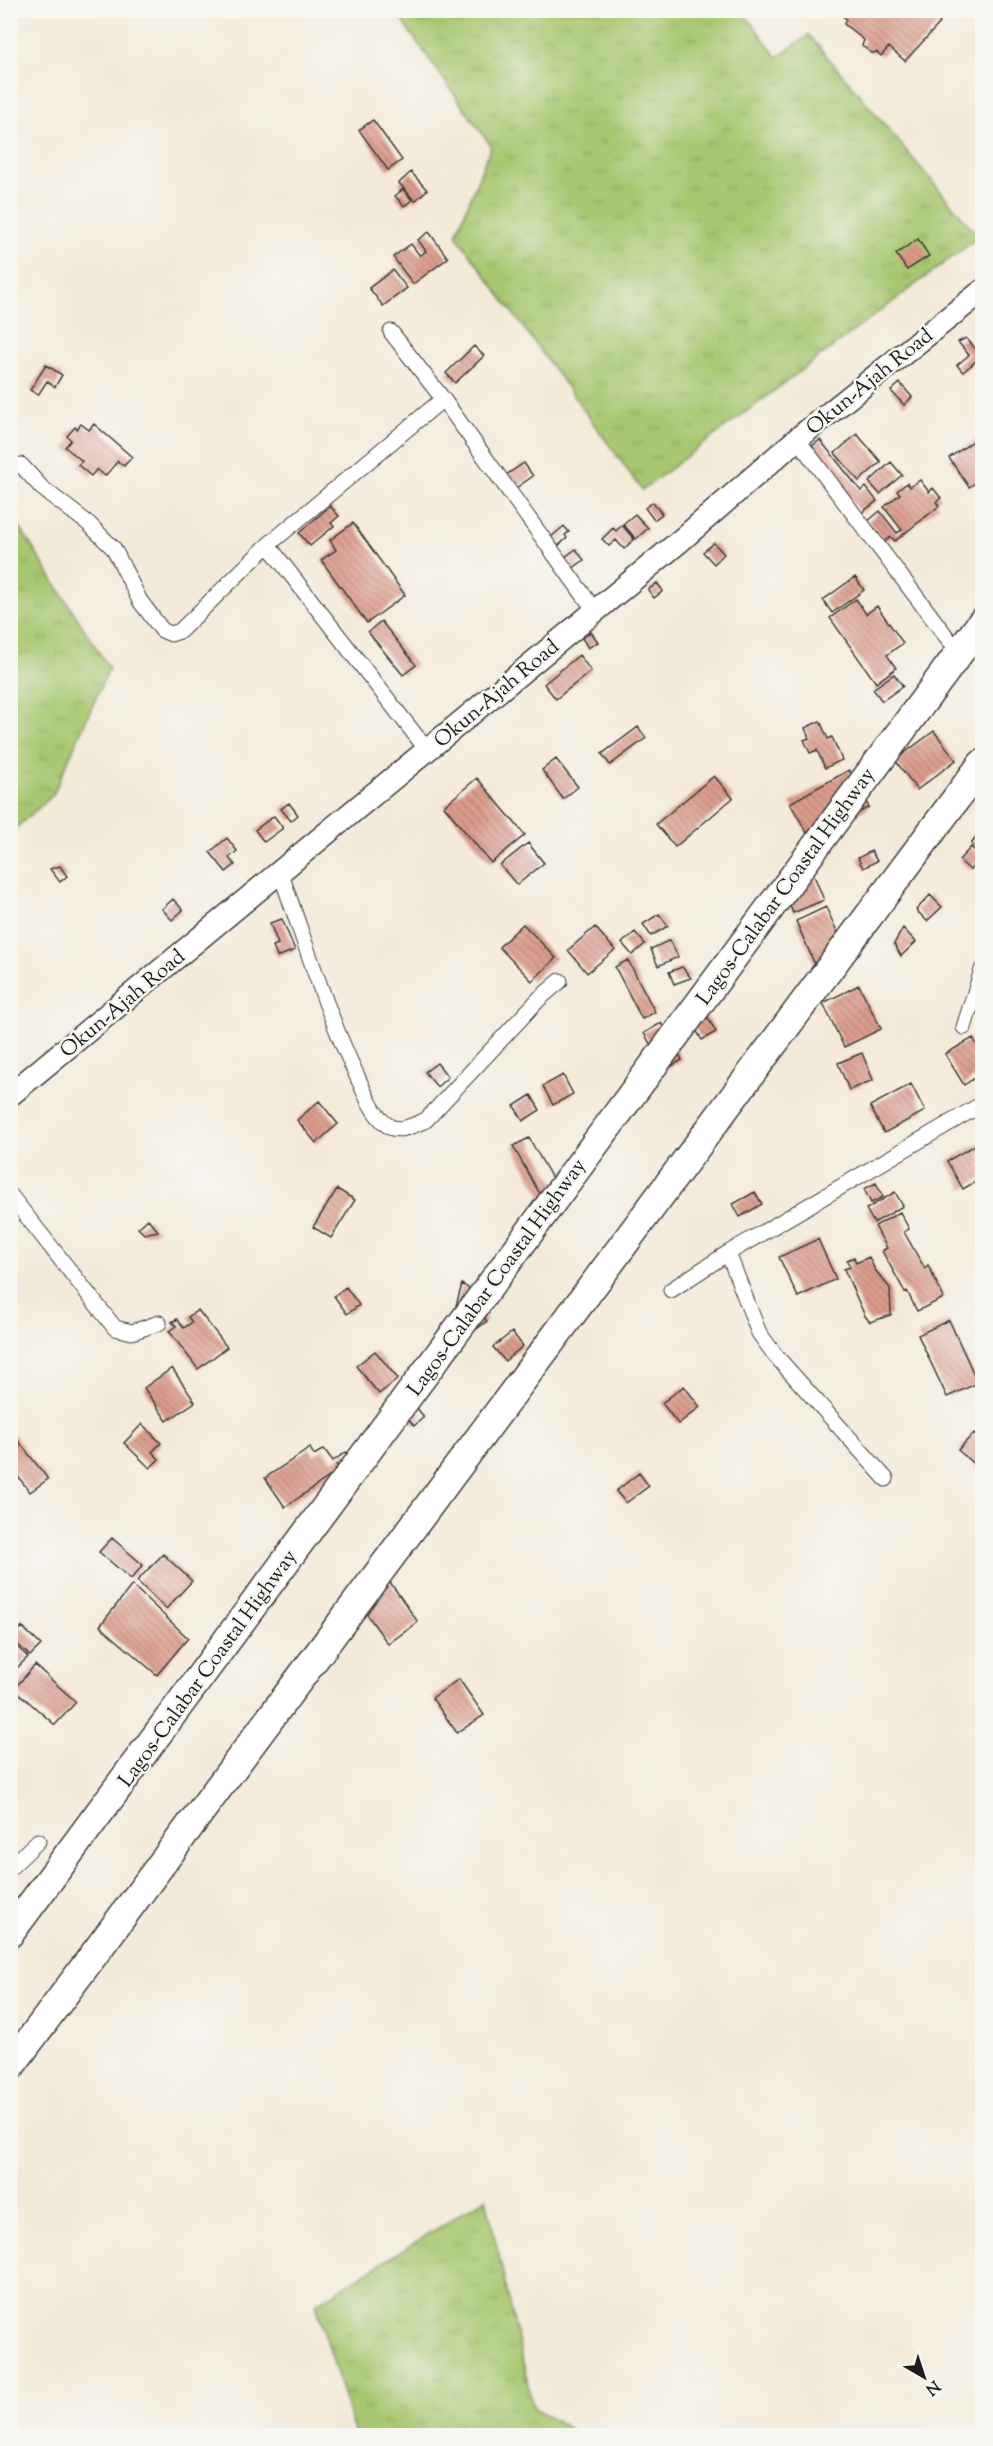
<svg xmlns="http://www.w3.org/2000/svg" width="993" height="2446" font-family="'Sorts Mill Goudy',serif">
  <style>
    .grass { fill: url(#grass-tufts); stroke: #627246; stroke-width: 1.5 }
    .building { fill: url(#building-back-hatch) }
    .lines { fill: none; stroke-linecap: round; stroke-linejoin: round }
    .street-casing { stroke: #3c3b38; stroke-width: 17 }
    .secondary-casing { stroke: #3c3b38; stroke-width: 25 }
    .highway-casing { stroke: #3c3b38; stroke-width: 31 }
    .street { stroke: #fff; stroke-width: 15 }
    .secondary { stroke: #fff; stroke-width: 22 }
    .highway { stroke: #fff; stroke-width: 28 }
    .labels { text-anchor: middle; stroke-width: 5; stroke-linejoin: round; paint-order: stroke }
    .street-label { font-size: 21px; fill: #1c1c1c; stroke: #f6f6f2 }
  </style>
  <defs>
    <pattern id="grass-tufts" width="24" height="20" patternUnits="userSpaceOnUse" patternTransform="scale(1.5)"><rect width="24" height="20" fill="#a7c76f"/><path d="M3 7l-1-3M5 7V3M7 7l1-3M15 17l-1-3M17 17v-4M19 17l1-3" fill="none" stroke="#8faa60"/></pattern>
    <pattern id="building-back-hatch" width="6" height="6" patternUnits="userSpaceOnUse" patternTransform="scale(1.5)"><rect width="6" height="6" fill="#dd9c8e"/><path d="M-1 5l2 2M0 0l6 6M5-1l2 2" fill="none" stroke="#b27e73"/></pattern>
  </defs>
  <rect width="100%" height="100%" fill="#f6f6f2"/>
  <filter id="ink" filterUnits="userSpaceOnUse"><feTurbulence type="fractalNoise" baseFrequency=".0167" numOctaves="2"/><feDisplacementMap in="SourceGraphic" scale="12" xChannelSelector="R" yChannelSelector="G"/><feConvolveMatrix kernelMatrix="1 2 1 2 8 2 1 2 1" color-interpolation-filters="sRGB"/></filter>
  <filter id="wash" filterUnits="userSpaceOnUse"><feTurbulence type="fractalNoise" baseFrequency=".008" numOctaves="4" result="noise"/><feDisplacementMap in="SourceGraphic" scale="24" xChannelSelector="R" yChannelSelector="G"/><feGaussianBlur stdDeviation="1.35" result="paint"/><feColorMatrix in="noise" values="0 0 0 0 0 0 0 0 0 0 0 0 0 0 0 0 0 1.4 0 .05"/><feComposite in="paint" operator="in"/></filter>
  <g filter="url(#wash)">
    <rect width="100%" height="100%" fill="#f4eada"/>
    <path class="grass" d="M 395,11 L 743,11 L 777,57 L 809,35 L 979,237 L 642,490 L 456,235 L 491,146 Z
      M 10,512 L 109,668 L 53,795 L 11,832 Z
      M 486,2198 L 533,2407 L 580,2435 L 355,2435 L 316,2304 Z"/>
    <g id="blocks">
      <path class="building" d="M 846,10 L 926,10 L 940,23 L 905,61 L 889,47 L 881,56 L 877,52 L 872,53 L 862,46 L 864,40 L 844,24 L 846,19 L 842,15 Z
        M 373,120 L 402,160 L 388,170 L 359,130 Z
        M 411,172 L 427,190 L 415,201 L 399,183 Z
        M 403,189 L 412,200 L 404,206 L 395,196 Z
        M 429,232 L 448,258 L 413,284 L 393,257 L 411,244 L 420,256 L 426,251 L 418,240 Z
        M 918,239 L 929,256 L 907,270 L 896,254 Z
        M 393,270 L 407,288 L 383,306 L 369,288 Z
        M 966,338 L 982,356 L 963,372 L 957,365 L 969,355 L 958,342 Z
        M 474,346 L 484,356 L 455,383 L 446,373 Z
        M 46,365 L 62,375 L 55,387 L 47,381 L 38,395 L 30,390 Z
        M 900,383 L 912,397 L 904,405 L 891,391 Z
        M 81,424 L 89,430 L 94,424 L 132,457 L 124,466 L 118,461 L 105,476 L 97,469 L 91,476 L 78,465 L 82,461 L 65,447 L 71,440 L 67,436 L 75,427 L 77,429 Z
        M 857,434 L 881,462 L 859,481 L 835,453 Z
        M 982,435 L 982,478 L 969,487 L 949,458 Z
        M 820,440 L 861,491 L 866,487 L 877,501 L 861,513 L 809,448 Z
        M 891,462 L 902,475 L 880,494 L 869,482 Z
        M 524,463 L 533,476 L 516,488 L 506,475 Z
        M 920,480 L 929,492 L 933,488 L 941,498 L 936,502 L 939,506 L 895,541 L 891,537 L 884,542 L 868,521 L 880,511 L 897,533 L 902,530 L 884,507 L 900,494 L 897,491 L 907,483 L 910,487 Z
        M 653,502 L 662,514 L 654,520 L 645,508 Z
        M 330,506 L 339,516 L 331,523 L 334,526 L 310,546 L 299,533 Z
        M 635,514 L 648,528 L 636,539 L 623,524 Z
        M 353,523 L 405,595 L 367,623 L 321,560 L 336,550 L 330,540 Z
        M 622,525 L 634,539 L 624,549 L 616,540 L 609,546 L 602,539 L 613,528 L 616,531 Z
        M 564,526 L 569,532 L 565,535 L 567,538 L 558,546 L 551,537 Z
        M 714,543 L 724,554 L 714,564 L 703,552 Z
        M 576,549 L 584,560 L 573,568 L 565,557 Z
        M 855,577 L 864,590 L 832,613 L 823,600 Z
        M 657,583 L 663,591 L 654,598 L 648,590 Z
        M 856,599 L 866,614 L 877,606 L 903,643 L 887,655 L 896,668 L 876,683 L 830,618 Z
        M 381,621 L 416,665 L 403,675 L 368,632 Z
        M 591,632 L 598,642 L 588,648 L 582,638 Z
        M 579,655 L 591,671 L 556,699 L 544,684 Z
        M 894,674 L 903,686 L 882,701 L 873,689 Z
        M 820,721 L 828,739 L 832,737 L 842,760 L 825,768 L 817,750 L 810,753 L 804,740 L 809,738 L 805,728 Z
        M 638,727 L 646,738 L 610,765 L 602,754 Z
        M 934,731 L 956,760 L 917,790 L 895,760 Z
        M 556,759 L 578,787 L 563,799 L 542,770 Z
        M 849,770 L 869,807 L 811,840 L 790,803 Z
        M 714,776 L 733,798 L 675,847 L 656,824 Z
        M 477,778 L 525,835 L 491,863 L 444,806 Z
        M 289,803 L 298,815 L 291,821 L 281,809 Z
        M 274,816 L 283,828 L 264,842 L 255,830 Z
        M 979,834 L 982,836 L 982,853 L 971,844 Z
        M 227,838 L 237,851 L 229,858 L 235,865 L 226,872 L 210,852 Z
        M 528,843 L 544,863 L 517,885 L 500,865 Z
        M 971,847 L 981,856 L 970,870 L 959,860 Z
        M 871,851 L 877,861 L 863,868 L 858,858 Z
        M 60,866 L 67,876 L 60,882 L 50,869 Z
        M 811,868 L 824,900 L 793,913 L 780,881 Z
        M 930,895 L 942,907 L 927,921 L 916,910 Z
        M 173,899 L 183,910 L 172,920 L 162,909 Z
        M 826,907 L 848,956 L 817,969 L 796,921 Z
        M 659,914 L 668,926 L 651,936 L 643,924 Z
        M 282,919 L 295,950 L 277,957 L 273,946 L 278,944 L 270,923 Z
        M 523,924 L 556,958 L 532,981 L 499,947 Z
        M 595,927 L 615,950 L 587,973 L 568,950 Z
        M 903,928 L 916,942 L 901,956 L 894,944 Z
        M 635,932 L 645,944 L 632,955 L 622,943 Z
        M 670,940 L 678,957 L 658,966 L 651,949 Z
        M 628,960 L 655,1012 L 642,1019 L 615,967 Z
        M 682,967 L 691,978 L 674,984 L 669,972 Z
        M 859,985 L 881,1029 L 844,1047 L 823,1003 Z
        M 700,1004 L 716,1032 L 702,1040 L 686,1012 Z
        M 661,1023 L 682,1060 L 665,1070 L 644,1033 Z
        M 973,1038 L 982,1055 L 982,1073 L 964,1085 L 945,1054 Z
        M 862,1053 L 873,1080 L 849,1090 L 838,1063 Z
        M 437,1063 L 448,1077 L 437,1087 L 425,1072 Z
        M 563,1075 L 573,1094 L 553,1105 L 543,1086 Z
        M 911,1084 L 925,1111 L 884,1133 L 870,1106 Z
        M 531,1095 L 540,1110 L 523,1121 L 514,1106 Z
        M 319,1101 L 338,1124 L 316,1143 L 297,1120 Z
        M 529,1138 L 565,1201 L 549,1210 L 513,1146 Z
        M 982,1141 L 982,1178 L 963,1189 L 947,1161 Z
        M 876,1183 L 883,1197 L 871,1203 L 864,1189 Z
        M 337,1189 L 355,1200 L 331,1238 L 313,1227 Z
        M 755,1192 L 762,1204 L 740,1217 L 733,1204 Z
        M 895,1192 L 903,1206 L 874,1223 L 866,1209 Z
        M 900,1212 L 909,1229 L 904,1232 L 925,1269 L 928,1265 L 944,1298 L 917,1311 L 907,1291 L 905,1292 L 882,1251 L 887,1248 L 875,1226 Z
        M 148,1219 L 158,1231 L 144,1234 L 138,1228 Z
        M 818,1239 L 836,1279 L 798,1297 L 779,1257 Z
        M 854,1257 L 856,1263 L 869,1257 L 875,1270 L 890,1288 L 891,1315 L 870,1322 L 865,1316 L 844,1269 L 850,1267 L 847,1260 Z
        M 462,1284 L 471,1290 L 470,1300 L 487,1321 L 470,1334 L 454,1313 Z
        M 346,1287 L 359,1305 L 347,1314 L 334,1296 Z
        M 198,1310 L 227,1347 L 198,1369 L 169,1331 L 176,1326 L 172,1322 L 177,1319 L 184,1328 L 192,1322 L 188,1317 Z
        M 949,1320 L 978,1383 L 947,1397 L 918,1335 Z
        M 512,1332 L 523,1346 L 505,1361 L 493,1347 Z
        M 375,1351 L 398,1379 L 379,1394 L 356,1366 Z
        M 172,1368 L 195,1402 L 167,1421 L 144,1388 Z
        M 684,1386 L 700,1407 L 678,1424 L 662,1403 Z
        M 409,1398 L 424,1417 L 414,1426 L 398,1406 Z
        M 142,1424 L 161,1443 L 152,1452 L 159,1459 L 150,1468 L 124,1443 Z
        M 10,1430 L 48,1479 L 30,1492 L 10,1466 Z
        M 974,1433 L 982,1441 L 982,1465 L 979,1469 L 958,1450 Z
        M 310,1448 L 314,1455 L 324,1449 L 333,1461 L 346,1452 L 363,1477 L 351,1485 L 336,1464 L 339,1470 L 285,1507 L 265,1478 Z
        M 639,1473 L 649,1486 L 626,1503 L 616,1491 Z
        M 112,1538 L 143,1565 L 131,1579 L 99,1552 Z
        M 163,1554 L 192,1581 L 166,1609 L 137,1581 Z
        M 380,1568 L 418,1622 L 388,1644 L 349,1589 Z
        M 132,1585 L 188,1638 L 157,1675 L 100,1626 Z
        M 22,1627 L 41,1645 L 30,1656 L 11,1638 Z
        M 10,1640 L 28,1657 L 10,1675 Z
        M 35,1665 L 76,1702 L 55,1725 L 14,1689 Z
        M 459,1679 L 484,1715 L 457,1733 L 432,1698 Z"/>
    </g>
  </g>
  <g filter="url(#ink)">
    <use href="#blocks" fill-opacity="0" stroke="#3c3b38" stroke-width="1.5"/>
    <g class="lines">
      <defs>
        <path id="street" d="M 391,332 L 443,399 L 595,611
          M 797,439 L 949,640
          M 21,465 L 42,488 L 89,524 L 114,549 L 140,601 L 162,630 L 171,634 L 180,631 L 268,545 L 443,399
          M 268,545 L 427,750
          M 280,872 C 305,941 326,1012 358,1078 C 365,1094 373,1114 387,1125 C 398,1134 414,1125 426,1120 L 539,999 L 560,981
          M 964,1027 L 982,970
          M 10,1195 L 115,1328 L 132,1332 L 159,1323
          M 671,1290 L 728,1253
          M 886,1479 L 775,1355 L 759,1333 L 728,1253 L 982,1104
          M 10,1868 L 38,1841"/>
        <path id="secondary" d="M 10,1095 L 680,541 L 797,439 L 982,291"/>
        <path id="highway" d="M 10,1933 L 982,622
          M 10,2067 L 982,764"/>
      </defs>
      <use href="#street" class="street-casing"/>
      <use href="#secondary" class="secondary-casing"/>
      <use href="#highway" class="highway-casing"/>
      <use href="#street" class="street"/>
      <use href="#secondary" class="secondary"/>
      <use href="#highway" class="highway"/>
    </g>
  </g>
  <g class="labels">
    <g class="street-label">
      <text transform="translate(869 381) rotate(-39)" y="7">Okun-Ajah Road</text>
      <text transform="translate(496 693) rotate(-40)" y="7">Okun-Ajah Road</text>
      <text transform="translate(785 886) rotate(-54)" y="7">Lagos-Calabar Coastal Highway</text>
      <text transform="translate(122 1003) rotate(-40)" y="7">Okun-Ajah Road</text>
      <text transform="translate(496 1277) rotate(-54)" y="7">Lagos-Calabar Coastal Highway</text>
      <text transform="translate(207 1668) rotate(-54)" y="7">Lagos-Calabar Coastal Highway</text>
    </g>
  </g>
  <rect width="993" height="2446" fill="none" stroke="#f6f6f2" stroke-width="36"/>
  <g transform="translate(924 2377) rotate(141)" stroke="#f6f6f2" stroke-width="4.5" paint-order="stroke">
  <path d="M0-4.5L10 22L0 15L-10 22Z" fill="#1c1c1c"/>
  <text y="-9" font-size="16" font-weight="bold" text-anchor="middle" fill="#1c1c1c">N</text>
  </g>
</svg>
